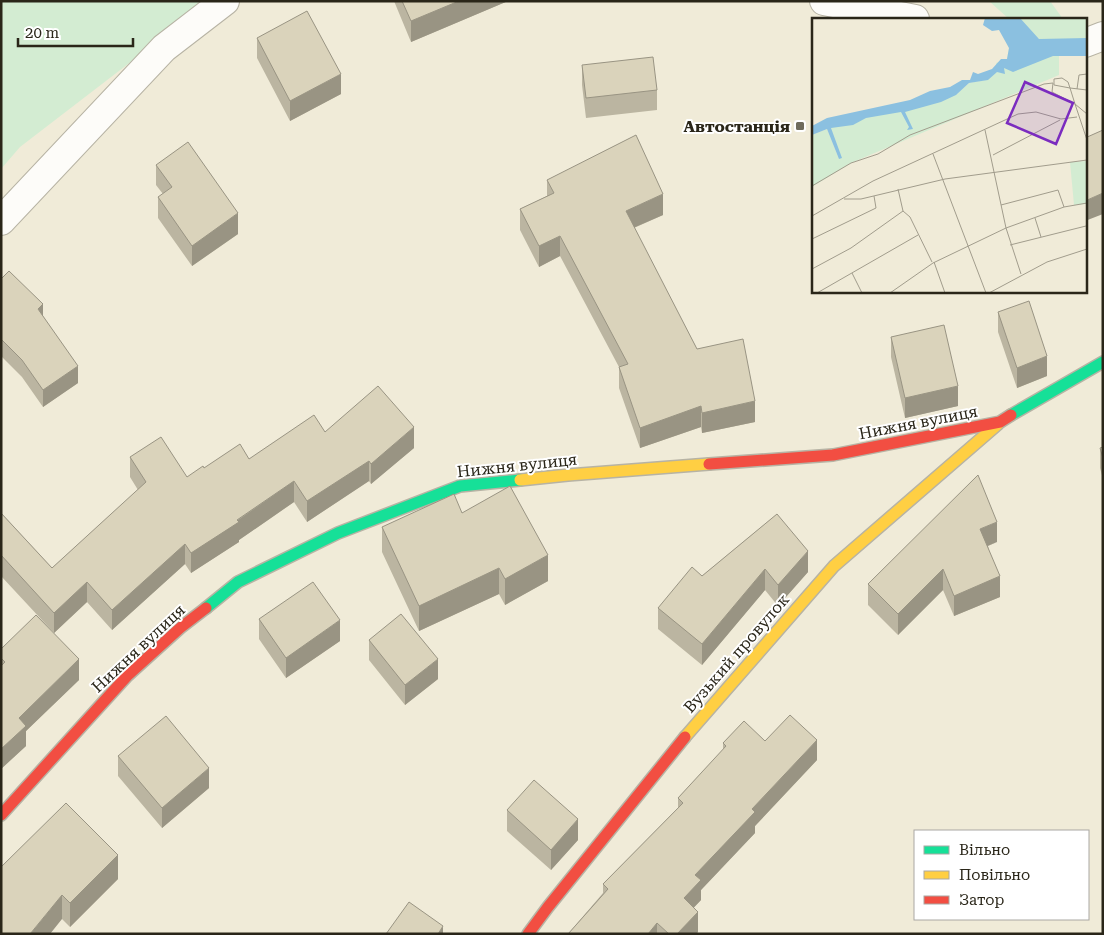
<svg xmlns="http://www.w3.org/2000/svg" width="1104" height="935" font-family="'Roboto Serif',serif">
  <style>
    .green { fill: #d3ecd2 }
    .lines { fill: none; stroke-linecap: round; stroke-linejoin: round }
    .street-casing { stroke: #b7b3a4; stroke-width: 30 }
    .fast-casing { stroke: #b7b3a4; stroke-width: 14 }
    .slow-casing { stroke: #b7b3a4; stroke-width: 14 }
    .jam-casing { stroke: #b7b3a4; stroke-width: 14 }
    .street { stroke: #fdfcf9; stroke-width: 28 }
    .fast { stroke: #16e098; stroke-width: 11 }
    .slow { stroke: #ffcf43; stroke-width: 11 }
    .jam { stroke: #f24e42; stroke-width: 11 }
    .wall { fill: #bbb5a1 }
    .shaded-wall { fill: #999483 }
    .building { fill: #dad3bb; stroke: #999483 }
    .poi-dot { fill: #6f6b5c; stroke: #fff; stroke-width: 2 }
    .labels { text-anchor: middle; stroke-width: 4; stroke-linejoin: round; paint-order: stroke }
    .poi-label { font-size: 16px; font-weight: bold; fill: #2a2619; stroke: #fff; text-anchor: end }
    .street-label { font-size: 16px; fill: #2a2619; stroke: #fff }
    .inset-road { fill: none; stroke: #a19c8c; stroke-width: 1 }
    .view { fill: #7b2cbf; fill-opacity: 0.15; stroke: #7b2cbf; stroke-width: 2.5 }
    .inset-edge { fill: none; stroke: #2a2619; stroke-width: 2.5 }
  </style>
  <rect width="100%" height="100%" fill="#f0ebd8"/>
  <path class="green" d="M 1,1 L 210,1 L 20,147 L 1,169 Z
    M 989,1 L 1050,1 L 1063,19 L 1009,19 Z"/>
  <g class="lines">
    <defs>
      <path id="street" d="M 824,1 L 915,19
        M 1085,43 L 1103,36
        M 1,221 L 164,48 L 225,1"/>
      <path id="fast" d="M 1011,415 L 1103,362
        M 206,608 L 238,582 L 338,533 L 460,486 L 520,480"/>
      <path id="slow" d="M 520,480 L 568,475 L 709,464
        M 685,737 L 834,566 L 998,424"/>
      <path id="jam" d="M 709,464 L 833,455 L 1000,422 L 1011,415
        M 1,815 L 127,676 L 180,628 L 206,608
        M 528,934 L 548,907 L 685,737"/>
    </defs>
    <use href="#street" class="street-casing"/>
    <use href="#fast" class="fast-casing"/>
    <use href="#slow" class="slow-casing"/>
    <use href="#jam" class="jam-casing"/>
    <use href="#street" class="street"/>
    <use href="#fast" class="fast"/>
    <use href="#slow" class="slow"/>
    <use href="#jam" class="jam"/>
  </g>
  <path class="wall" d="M 394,1 L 508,1 L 411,42 Z
    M 257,38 L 341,94 L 290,121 L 257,58 Z
    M 582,65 L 657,90 L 657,110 L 586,118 L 582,85 Z
    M 156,165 L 238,234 L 192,266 L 158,218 L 158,197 L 163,194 L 156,185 Z
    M 547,180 L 663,215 L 634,228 L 697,349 L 755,422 L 702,433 L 701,427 L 640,448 L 619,388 L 619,367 L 560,256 L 539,267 L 520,230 L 520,209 L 547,196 Z
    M 1,279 L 43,316 L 78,383 L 43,407 L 22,377 L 1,356 Z
    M 998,312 L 1047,376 L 1017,388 L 998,332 Z
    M 891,337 L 958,406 L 905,418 L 891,357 Z
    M 325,432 L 414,448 L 371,484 L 369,481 L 307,522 L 294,502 L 239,540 L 239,542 L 191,573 L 185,564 L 112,630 L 87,602 L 54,633 L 1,576 L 1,513 L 52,568 L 138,490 L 130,477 L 130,457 L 187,477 L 204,468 L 249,459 Z
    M 1103,447 L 1103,479 L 1100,468 L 1100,448 Z
    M 462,513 L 548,581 L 505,605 L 499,594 L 419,631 L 382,552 L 382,527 Z
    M 777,514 L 808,572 L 778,606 L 765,590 L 702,665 L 658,629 L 658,608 L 702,576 Z
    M 997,542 L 988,546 L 1000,597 L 954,616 L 943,590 L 898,635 L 868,605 L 868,584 Z
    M 259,619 L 340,641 L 286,678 L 259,639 Z
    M 369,640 L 438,679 L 405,705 L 369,660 Z
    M 1,649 L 79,680 L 26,731 L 26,746 L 1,769 Z
    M 765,741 L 817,760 L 755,826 L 755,833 L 701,890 L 701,900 L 694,907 L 698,932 L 696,934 L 568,934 L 603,893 L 603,884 L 678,808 L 678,798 L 723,750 L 723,743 Z
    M 118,756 L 209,788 L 162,828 L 118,776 Z
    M 507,810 L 578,840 L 551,870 L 507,831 Z
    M 1,867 L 118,879 L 70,927 L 62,919 Z"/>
  <path class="shaded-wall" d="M 459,1 L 508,1 L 411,42 L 411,21 Z
    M 341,74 L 341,94 L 290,121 L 290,101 Z
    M 1103,193 L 1103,214 L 1085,221 L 1085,201 Z
    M 663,194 L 663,215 L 626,231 L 626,211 Z
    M 238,213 L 238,234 L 192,266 L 192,246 Z
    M 560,236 L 560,256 L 539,267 L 539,246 Z
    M 43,304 L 43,321 L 38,309 Z
    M 1047,356 L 1047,376 L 1017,388 L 1017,368 Z
    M 78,366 L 78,383 L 43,407 L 43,390 Z
    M 958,386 L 958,406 L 905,418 L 905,398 Z
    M 755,401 L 755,422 L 702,433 L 702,413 Z
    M 701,406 L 701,427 L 640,448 L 640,428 Z
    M 414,427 L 414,448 L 371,484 L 371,464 Z
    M 369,461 L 369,481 L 307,522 L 307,501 Z
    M 294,481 L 294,502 L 239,540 L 239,542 L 191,573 L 191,553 Z
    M 997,522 L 997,542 L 980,549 L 980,529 Z
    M 185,544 L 185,564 L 112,630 L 112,610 Z
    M 808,551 L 808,572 L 778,606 L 778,585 Z
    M 548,555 L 548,581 L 505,605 L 505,579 Z
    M 499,568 L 499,594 L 419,631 L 419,606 Z
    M 765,569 L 765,590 L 702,665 L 702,644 Z
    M 943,569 L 943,590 L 898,635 L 898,614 Z
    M 1000,576 L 1000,597 L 954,616 L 954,596 Z
    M 87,582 L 87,602 L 54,633 L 54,613 Z
    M 340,620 L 340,641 L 286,678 L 286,658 Z
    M 79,659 L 79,680 L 26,731 L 26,746 L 1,769 L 1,749 L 19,718 Z
    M 438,659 L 438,679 L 405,705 L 405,685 Z
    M 817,740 L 817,760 L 755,826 L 755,833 L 701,890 L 701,900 L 684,918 L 684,898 L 695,875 L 752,809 Z
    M 209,768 L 209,788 L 162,828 L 162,808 Z
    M 578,819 L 578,840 L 551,870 L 551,850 Z
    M 118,855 L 118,879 L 70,927 L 70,903 Z
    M 62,895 L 62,919 L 50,934 L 30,934 Z
    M 698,912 L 698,932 L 696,934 L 677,934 Z
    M 657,923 L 657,934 L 648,934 Z
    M 443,926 L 443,934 L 438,934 Z"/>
  <path class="building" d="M 402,1 L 459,1 L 411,21 Z
    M 307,11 L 341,74 L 290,101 L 257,38 Z
    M 653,57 L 657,90 L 586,98 L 582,65 Z
    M 1103,130 L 1103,193 L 1085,201 L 1085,138 Z
    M 636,135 L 663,194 L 626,211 L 697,349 L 743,339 L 755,401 L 702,413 L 701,406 L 640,428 L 619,367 L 628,364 L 560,236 L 539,246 L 520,209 L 554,193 L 547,180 Z
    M 188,142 L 238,213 L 192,246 L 158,197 L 172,187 L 156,165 Z
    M 9,271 L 43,304 L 38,309 L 78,366 L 43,390 L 22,360 L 1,339 L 1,279 Z
    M 1029,301 L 1047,356 L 1017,368 L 998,312 Z
    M 944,325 L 958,386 L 905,398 L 891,337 Z
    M 378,386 L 414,427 L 371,464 L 369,461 L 307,501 L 294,481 L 237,520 L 239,522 L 191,553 L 185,544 L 112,610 L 87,582 L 54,613 L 1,555 L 1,513 L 52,568 L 146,482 L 130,457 L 161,437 L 187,477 L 203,466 L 204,468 L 240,444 L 249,459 L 314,415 L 325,432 Z
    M 1103,447 L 1103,458 L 1100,448 Z
    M 978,475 L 997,522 L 980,529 L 1000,576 L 954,596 L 943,569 L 898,614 L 868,584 Z
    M 510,486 L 548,555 L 505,579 L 499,568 L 419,606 L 382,527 L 454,494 L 462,513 Z
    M 777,514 L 808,551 L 778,585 L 765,569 L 702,644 L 658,608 L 692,567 L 702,576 Z
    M 313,582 L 340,620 L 286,658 L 259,619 Z
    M 401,614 L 438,659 L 405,685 L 369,640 Z
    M 36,615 L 79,659 L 19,718 L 26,726 L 1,749 L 1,666 L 5,662 L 1,658 L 1,649 Z
    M 790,715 L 817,740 L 752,809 L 755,812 L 695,875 L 701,880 L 684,898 L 698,912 L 677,934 L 669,934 L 657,923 L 648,934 L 568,934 L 608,889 L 603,884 L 683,803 L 678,798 L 726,746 L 723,743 L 744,721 L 765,741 Z
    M 166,716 L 209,768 L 162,808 L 118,756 Z
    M 534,780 L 578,819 L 551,850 L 507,810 Z
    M 66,803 L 118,855 L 70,903 L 62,895 L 30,934 L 1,934 L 1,867 Z
    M 409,902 L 443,926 L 438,934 L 386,934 Z"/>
  <rect class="poi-dot" x="795" y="121" width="10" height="10" rx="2.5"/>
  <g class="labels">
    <g class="poi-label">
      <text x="790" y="132">Автостанція</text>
    </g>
    <g class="street-label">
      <text transform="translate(918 422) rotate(-11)" y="6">Нижня вулиця</text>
      <text transform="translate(517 465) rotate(-6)" y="6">Нижня вулиця</text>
      <text transform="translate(138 648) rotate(-43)" y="6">Нижня вулиця</text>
      <text transform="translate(736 653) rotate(-49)" y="6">Вузький провулок</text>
    </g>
  </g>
  <g transform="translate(812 18)">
    <rect width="275" height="275" fill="#f0ebd8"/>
    <path d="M 202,0 L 275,0 L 275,21 L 227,21 ZM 193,21 L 241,38 L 247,37 L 247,57 L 39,145 L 0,169 L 0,117 L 15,111 L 27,141 L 17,107 L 145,76 L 157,65 L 173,62 L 185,51 L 184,45 L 195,41 L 197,30 ZM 275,143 L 275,186 L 262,187 L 258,144 Z" fill="#d3ecd2"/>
    <path d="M 173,0 L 208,0 L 227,21 L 275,20 L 275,38 L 241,38 L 201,54 L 192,50 L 193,56 L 185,54 L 176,62 L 157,65 L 144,77 L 129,84 L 93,94 L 101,111 L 95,112 L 97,109 L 89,94 L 54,100 L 41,107 L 19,110 L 30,140 L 27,141 L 15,111 L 0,117 L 0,108 L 15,100 L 98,82 L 118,73 L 138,69 L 150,62 L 158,62 L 161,54 L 166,56 L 180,51 L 189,41 L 195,41 L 197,30 L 187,12 L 180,13 L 171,7 Z" fill="#8bc0e0"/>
    <path class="inset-road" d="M 250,60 L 256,64 L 258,70 L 242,67 L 242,61 ZM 265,71 L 267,57 L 275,56M 275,72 L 258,70 L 263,86 L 275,96M 173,112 L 194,210 L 209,256M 121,136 L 174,275M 181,137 L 248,102M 0,168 L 39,145 L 66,136 L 98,117 L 232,66 L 241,65 L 240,74 L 263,86 L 275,122M 86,171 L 91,193 L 98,199 L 120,244M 32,181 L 49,181 L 133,161 L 275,142M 189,187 L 246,172 L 252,189M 0,198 L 61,163 L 206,96 L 224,94 L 249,101 L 265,99M 223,200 L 229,219M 0,221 L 64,190 L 62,178M 198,227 L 274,208M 122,244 L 133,275M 0,251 L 39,230 L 91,193M 40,255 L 50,275M 5,275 L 106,217M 78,275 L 121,245 L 194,210 L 252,189 L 275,185M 177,275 L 235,244 L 275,231"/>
    <path class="view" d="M 213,64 L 261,85 L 244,126 L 195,105 Z"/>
    <rect width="275" height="275" class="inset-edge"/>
  </g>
  <rect width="1104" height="935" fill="none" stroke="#2a2619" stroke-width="5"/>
  <rect x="914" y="830" width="175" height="90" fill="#ffffff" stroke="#aaa8a3"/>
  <rect x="924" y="846" width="25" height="8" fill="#16e098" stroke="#aaa8a3"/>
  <text x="959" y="855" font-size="15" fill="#2a2619">Вільно</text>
  <rect x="924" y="871" width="25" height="8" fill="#ffcf43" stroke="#aaa8a3"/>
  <text x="959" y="880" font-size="15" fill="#2a2619">Повільно</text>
  <rect x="924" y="896" width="25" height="8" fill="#f24e42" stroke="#aaa8a3"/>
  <text x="959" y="905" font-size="15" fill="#2a2619">Затор</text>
  <path d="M18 38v8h115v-8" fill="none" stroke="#2a2619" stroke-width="2.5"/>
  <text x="25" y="38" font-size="15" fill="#2a2619" stroke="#ffffff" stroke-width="4" paint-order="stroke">20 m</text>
</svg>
